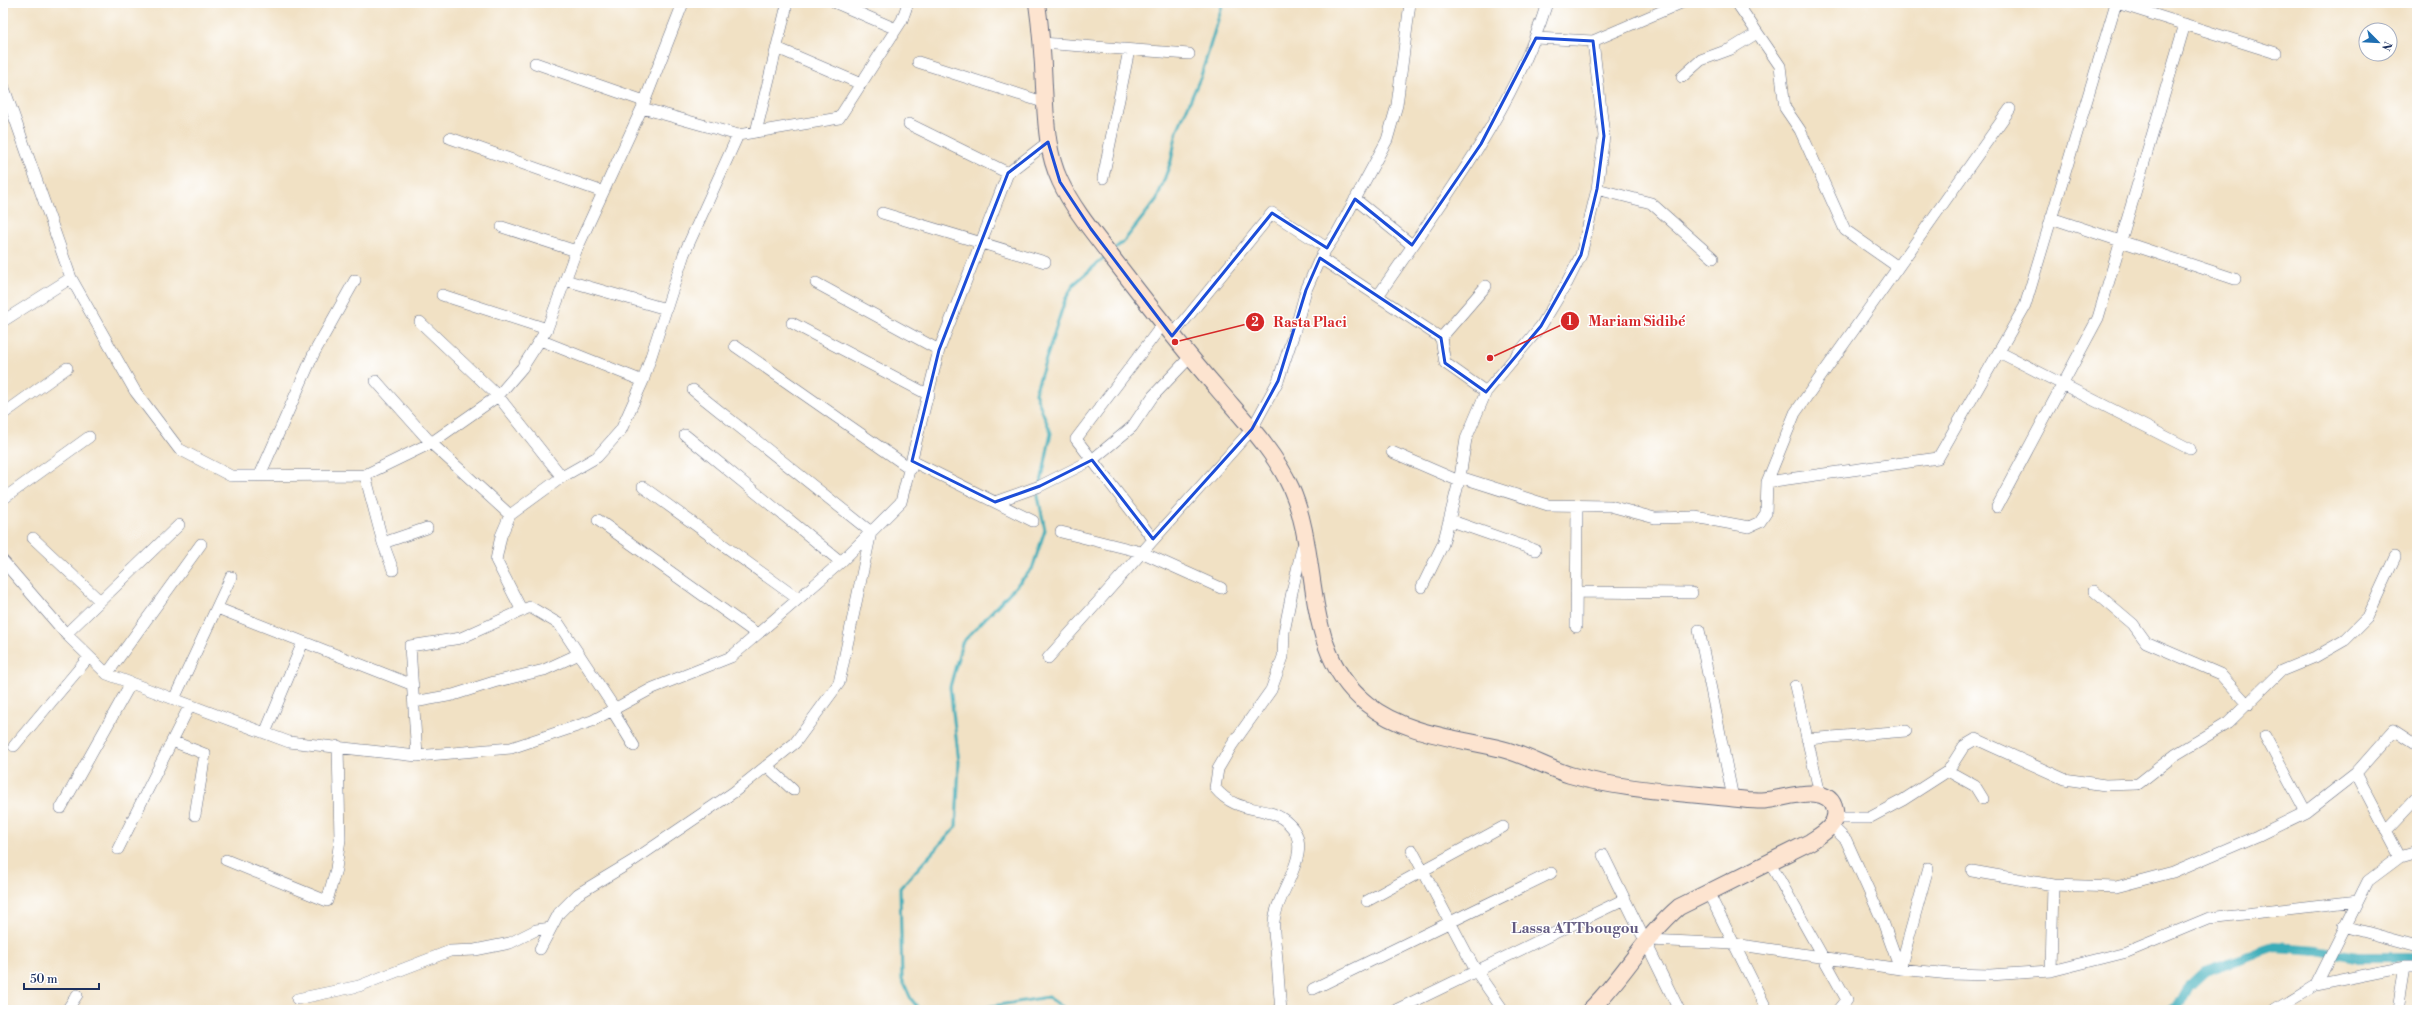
<svg xmlns="http://www.w3.org/2000/svg" width="2420" height="1013" font-family="'Libre Bodoni',serif">
  <style>
    .lines { fill: none; stroke-linecap: round; stroke-linejoin: round }
    .stream { stroke: #3bacb8; stroke-width: 3 }
    .canal { stroke: #3bacb8; stroke-width: 10 }
    .street-casing { stroke: #666d82; stroke-width: 12 }
    .secondary-casing { stroke: #666d82; stroke-width: 18 }
    .street { stroke: #fff; stroke-width: 11 }
    .secondary { stroke: #fde4d0; stroke-width: 16 }
    .marked { fill: none; stroke: #1d4ed8; stroke-width: 3; stroke-linejoin: round }
    .labels { text-anchor: middle; stroke-width: 3; stroke-linejoin: round; paint-order: stroke }
    .quarter-label { font-size: 15px; font-weight: bold; fill: #625a81; stroke: #fff }
    .leader { fill: none; stroke: #d62828; stroke-width: 1.5 }
    .callout-dot { fill: #d62828; stroke: #fff; stroke-width: 1.5 }
    .mark-label { font-size: 12px; text-anchor: middle; font-weight: bold; fill: #fff }
    .callout-label { font-size: 14px; text-anchor: middle; font-weight: bold; fill: #d62828; stroke: #fff; stroke-width: 3; stroke-linejoin: round; paint-order: stroke }
  </style>
  <rect width="100%" height="100%" fill="#fff"/>
  <filter id="ink" filterUnits="userSpaceOnUse"><feTurbulence type="fractalNoise" baseFrequency=".025" numOctaves="2"/><feDisplacementMap in="SourceGraphic" scale="8" xChannelSelector="R" yChannelSelector="G"/><feConvolveMatrix kernelMatrix="1 2 1 2 8 2 1 2 1" color-interpolation-filters="sRGB"/></filter>
  <filter id="wash" filterUnits="userSpaceOnUse"><feTurbulence type="fractalNoise" baseFrequency=".012" numOctaves="4" result="noise"/><feDisplacementMap in="SourceGraphic" scale="16" xChannelSelector="R" yChannelSelector="G"/><feGaussianBlur stdDeviation="0.9" result="paint"/><feColorMatrix in="noise" values="0 0 0 0 0 0 0 0 0 0 0 0 0 0 0 0 0 1.4 0 .05"/><feComposite in="paint" operator="in"/></filter>
  <g filter="url(#wash)">
    <rect width="100%" height="100%" fill="#f1e1c4"/>
    <g class="lines">
      <path class="stream" d="M 1112,251 L 1124,241 L 1157,199 L 1171,161 L 1177,131 L 1201,76 L 1223,3
        M 1041,483 L 1051,433 L 1035,393 L 1065,300 L 1074,284 L 1105,257
        M 920,1010 L 911,999 L 902,979 L 900,888 L 956,827 L 959,762 L 950,687 L 962,643 L 1032,569 L 1045,530 L 1038,496 L 1040,488
        M 968,1010 L 1048,997 L 1067,1010"/>
      <path class="canal" d="M 2172,1010 L 2179,1005 L 2189,986 L 2205,971 L 2275,947 L 2318,950 L 2357,957 L 2417,957"/>
    </g>
  </g>
  <g filter="url(#ink)">
    <g class="lines">
      <defs>
        <path id="street" d="M 836,3 L 896,29
          M 1737,3 L 1780,66 L 1785,108 L 1800,130 L 1845,230 L 1898,267
          M 2117,3 L 2276,53
          M 1536,38 L 1593,41 L 1681,3
          M 1042,43 L 1189,54
          M 777,48 L 861,84
          M 918,62 L 1046,103
          M 535,63 L 644,101
          M 1682,77 L 1701,60 L 1731,49 L 1757,33
          M 3,85 L 71,278 L 135,391 L 179,449 L 231,476 L 365,475 L 431,443 L 498,396 L 522,368 L 547,329 L 576,251 L 642,108 L 683,3
          M 642,108 L 738,135 L 839,118 L 902,20 L 908,3
          M 909,124 L 1008,173
          M 756,132 L 786,9
          M 450,138 L 603,192
          M 1103,178 L 1129,50
          M 1597,189 L 1651,203 L 1713,258
          M 1355,199 L 1412,245
          M 882,213 L 1045,262
          M 2051,218 L 2235,279
          M 502,227 L 576,251
          M 1320,258 L 1441,338 L 1445,363 L 1486,392
          M 565,280 L 666,309
          M 816,283 L 939,350
          M 442,295 L 547,329
          M 1378,296 C 1440,204 1514,111 1547,3
          M 3,321 L 71,278
          M 420,322 L 498,396 L 562,477
          M 792,323 L 929,395
          M 1172,336 L 1272,213 L 1327,248
          M 1441,338 L 1486,286
          M 540,340 L 643,381
          M 735,346 L 911,469
          M 1999,352 L 2190,449
          M 376,381 L 431,443 L 510,515
          M 3,414 L 67,368
          M 685,435 L 841,562
          M 1392,452 L 1459,481
          M 912,461 L 1033,521
          M 260,475 L 314,353 L 355,280
          M 365,475 L 383,543 L 393,570
          M 1460,477 L 1548,505 L 1610,506 L 1655,518 L 1695,517 L 1749,527 L 1760,522 L 1766,513 L 1767,482 L 1795,413 L 2010,109
          M 1767,482 L 1938,458 L 2025,306 L 2116,3
          M 643,487 L 798,599
          M 3,499 L 89,437
          M 995,502 L 1040,486 L 1092,460 L 1132,427 L 1153,396 L 1190,357
          M 1997,507 L 2098,318 L 2185,24
          M 598,520 L 757,634
          M 1449,520 L 1535,550
          M 1061,532 L 1141,552 L 1221,588
          M 33,538 L 100,601
          M 1153,539 L 1076,439 L 1163,324
          M 383,543 L 427,528
          M 3,561 L 66,634 L 107,674 L 289,742 L 417,756 L 511,748 L 592,721 L 653,688 L 731,657 L 841,562 L 901,502 L 939,350 L 1008,173 L 1048,142
          M 1422,587 L 1443,544 L 1460,477 L 1466,439 L 1486,392 L 1541,326 L 1567,283 L 1581,255 L 1597,189 L 1604,136 L 1593,41
          M 2094,591 L 2133,624 L 2146,642 L 2220,674 L 2248,705
          M 1576,592 L 1692,593
          M 217,608 L 413,685
          M 522,611 L 496,560 L 501,536 L 510,515 L 562,477 L 597,457 L 621,430 L 643,381 L 684,254 L 738,135
          M 1576,627 L 1577,507
          M 1699,630 L 1733,798
          M 66,634 L 179,525
          M 1048,658 L 1252,429 L 1278,381 L 1295,330 L 1306,290 L 1320,258 L 1337,233 L 1387,140 L 1397,105 L 1410,3
          M 107,674 L 201,544
          M 1795,686 L 1820,794
          M 174,699 L 231,577
          M 414,702 L 453,695 L 494,682 L 544,670 L 579,654
          M 612,710 L 634,746
          M 265,733 L 303,642
          M 2265,736 L 2306,812
          M 1807,739 L 1906,731
          M 172,741 L 205,754 L 195,815
          M 14,746 L 89,657
          M 417,756 L 410,646 L 461,638 L 530,607 L 559,624 L 615,709
          M 767,766 L 793,790
          M 1948,771 L 1964,746 L 1976,739 L 2064,779 L 2105,785 L 2138,784 L 2175,755 L 2228,723 L 2281,671 L 2315,657 L 2345,640 L 2367,618 L 2395,557
          M 2356,773 L 2400,857
          M 61,808 L 131,683
          M 1834,818 L 1869,818 L 1903,800 L 1948,771 L 1975,786 L 1983,799
          M 1831,825 L 1846,840 L 1883,922 L 1900,969 L 1928,868
          M 2386,831 L 2417,798
          M 118,849 L 190,705
          M 1412,850 L 1476,971 L 1503,1010
          M 1603,855 L 1679,1010
          M 226,860 L 327,901 L 336,869 L 340,839 L 338,746
          M 1769,861 L 1847,1000 L 1839,1010
          M 1972,871 L 2053,885 L 2116,887 L 2173,872 L 2257,836 L 2306,812 L 2356,773 L 2394,730 L 2417,745
          M 1708,892 L 1767,1010
          M 1367,901 L 1503,827
          M 2344,926 L 2417,946
          M 1649,940 L 1734,944 L 1900,969 L 1950,974 L 1990,975 L 2051,971 L 2127,952 L 2209,918 L 2358,901
          M 540,949 L 559,913 L 578,894 L 631,862 L 734,792 L 795,743 L 839,683 L 871,532 L 693,390
          M 2051,971 L 2053,885
          M 2316,985 L 2368,881 L 2400,857 L 2417,852
          M 1313,989 L 1551,873
          M 297,999 L 359,986 L 450,951 L 475,950 L 510,943 L 536,930 L 551,928
          M 67,1010 L 77,995
          M 1281,1010 C 1279,990 1278,970 1276,949 C 1275,941 1273,931 1274,922 C 1276,892 1317,850 1289,824 C 1266,802 1239,817 1215,788 L 1218,769 L 1232,745 L 1271,690 L 1283,657 L 1284,632 L 1292,592 L 1302,548 L 1306,542
          M 1396,1010 L 1625,899
          M 2275,1010 L 2316,985 L 2405,967 L 2417,967
          M 2398,1010 L 2405,967"/>
        <path id="secondary" d="M 1037,3 C 1041,31 1043,59 1044,87 C 1046,119 1046,151 1060,181 C 1073,209 1095,235 1114,260 C 1147,303 1180,346 1216,387 C 1242,418 1274,450 1291,488 C 1322,558 1300,651 1367,704 C 1404,734 1457,738 1502,749 C 1526,755 1547,768 1570,775 C 1625,791 1690,793 1748,800 C 1754,800 1761,801 1767,800 C 1785,799 1829,781 1835,810 C 1838,826 1820,835 1810,842 L 1679,907 C 1645,936 1623,978 1590,1010"/>
      </defs>
      <use href="#street" class="street-casing"/>
      <use href="#secondary" class="secondary-casing"/>
      <use href="#street" class="street"/>
      <use href="#secondary" class="secondary"/>
    </g>
  </g>
  <path class="marked" d="M 1536,38 L 1593,41 L 1604,136 L 1597,189 L 1581,255 L 1541,326 L 1486,392 L 1445,363 L 1441,338 L 1320,258 L 1306,290 L 1278,381 L 1252,429 L 1153,539 L 1092,460 L 1040,486 L 995,502 L 912,461 L 939,350 L 1008,173 L 1048,142 L 1060,182 L 1091,229 L 1172,336 L 1272,213 L 1327,248 L 1355,199 L 1412,245 L 1481,144 Z"/>
  <g class="labels">
    <g class="quarter-label">
      <text x="1575" y="933">Lassa ATTbougou</text>
    </g>
  </g>
  <path class="leader" d="M1490 358L1570 321M1175 342L1255 322"/>
  <g class="callout-dot">
    <circle cx="1490" cy="358" r="4"/>
    <circle cx="1175" cy="342" r="4"/>
    <circle cx="1570" cy="321" r="10"/>
    <circle cx="1255" cy="322" r="10"/>
  </g>
  <g class="mark-label">
    <text x="1570" y="325">1</text>
    <text x="1255" y="326">2</text>
  </g>
  <g class="callout-label">
    <text x="1637" y="326">Mariam Sidibé</text>
    <text x="1310" y="327">Rasta Placi</text>
  </g>
  <rect width="2420" height="1013" fill="none" stroke="#fff" stroke-width="16"/>
  <g transform="translate(2378 42) rotate(114)"><circle r="19" fill="#ffffff" stroke="#a4acbf"/>
  <path d="M0-3L7 15L0 10L-7 15Z" fill="#1f6fb2"/>
  <text y="-6" font-size="11" font-weight="bold" text-anchor="middle" fill="#1b2f5e">N</text>
  </g>
  <path d="M24 983v6h75v-6" fill="none" stroke="#1b2f5e" stroke-width="2"/>
  <text x="30" y="983" font-size="12" fill="#1b2f5e" stroke="#ffffff" stroke-width="3" paint-order="stroke">50 m</text>
</svg>
